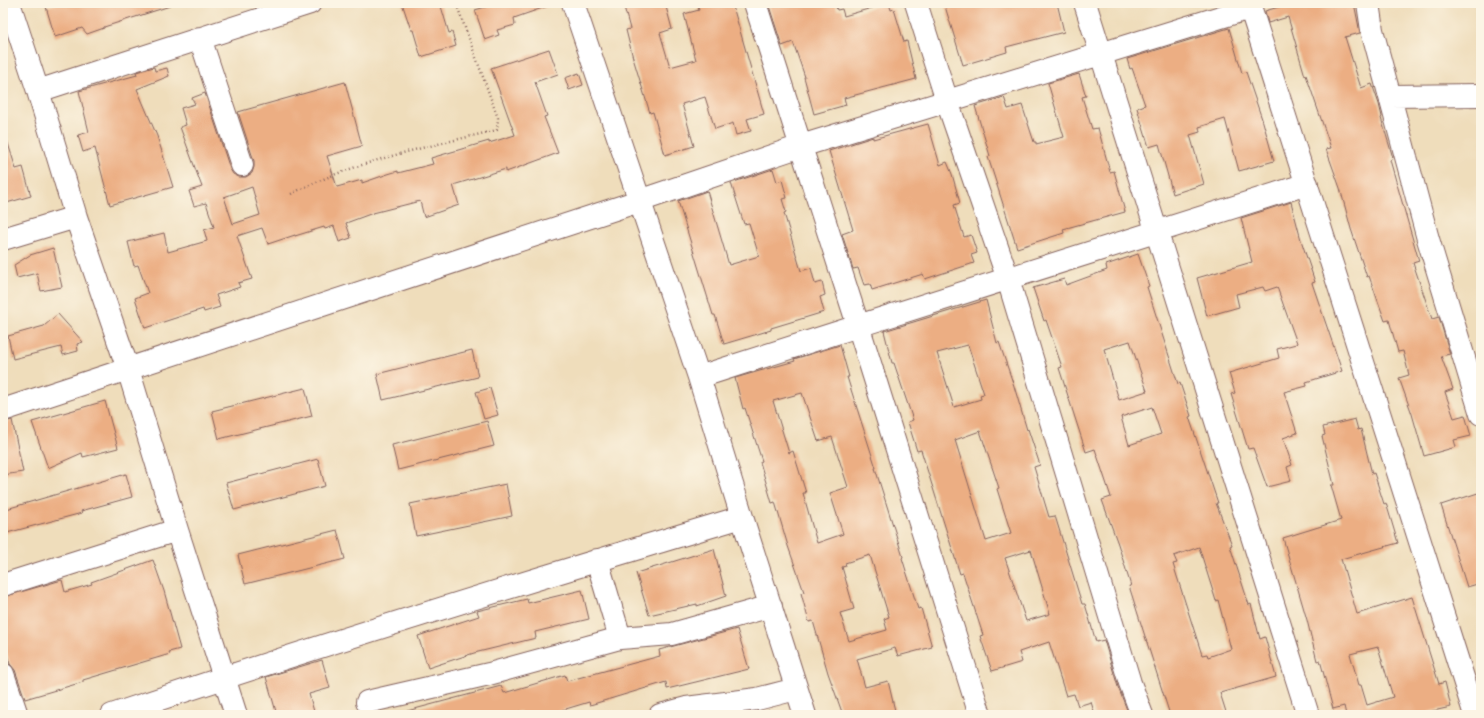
<svg xmlns="http://www.w3.org/2000/svg" width="1484" height="718" font-family="'Shantell Sans',sans-serif">
  <style>
    .building { fill: #ecae83; fill-rule: evenodd }
    .lines { fill: none; stroke-linecap: round; stroke-linejoin: round }
    .minor-casing { stroke: #84625d; stroke-width: 24 }
    .path { stroke: #84625d; stroke-width: 2.5; stroke-dasharray: 1 3; stroke-linecap: butt }
    .minor { stroke: #fff; stroke-width: 22 }
  </style>
  <rect width="100%" height="100%" fill="#fcf5e5"/>
  <filter id="ink" filterUnits="userSpaceOnUse"><feTurbulence type="fractalNoise" baseFrequency=".025" numOctaves="2"/><feDisplacementMap in="SourceGraphic" scale="8" xChannelSelector="R" yChannelSelector="G"/><feConvolveMatrix kernelMatrix="1 2 1 2 8 2 1 2 1" color-interpolation-filters="sRGB"/></filter>
  <filter id="wash" filterUnits="userSpaceOnUse"><feTurbulence type="fractalNoise" baseFrequency=".012" numOctaves="4" result="noise"/><feDisplacementMap in="SourceGraphic" scale="16" xChannelSelector="R" yChannelSelector="G"/><feGaussianBlur stdDeviation="0.9" result="paint"/><feColorMatrix in="noise" values="0 0 0 0 0 0 0 0 0 0 0 0 0 0 0 0 0 1.4 0 .05"/><feComposite in="paint" operator="in"/></filter>
  <g filter="url(#wash)">
    <rect width="100%" height="100%" fill="#efddbb"/>
    <g id="blocks">
      <path class="building" d="M 60,3 L 169,3 L 170,6 L 104,27 L 104,28 L 87,34 L 82,28 L 55,37 L 46,7 Z
        M 402,3 L 440,3 L 449,33 L 452,32 L 456,46 L 421,57 L 413,30 L 411,30 Z
        M 499,3 L 551,3 L 551,5 L 514,18 L 515,25 L 497,30 L 499,35 L 485,40 L 475,10 Z
        M 623,3 L 665,3 L 672,29 L 660,33 L 670,67 L 696,60 L 684,14 L 699,10 L 697,3 L 732,3 L 764,114 L 747,119 L 751,131 L 736,135 L 733,123 L 715,129 L 705,97 L 682,104 L 694,146 L 665,155 L 653,112 L 650,113 L 633,58 L 626,30 L 630,29 Z
        M 768,3 L 835,3 L 837,10 L 842,9 L 844,16 L 889,3 L 891,10 L 894,9 L 904,42 L 907,41 L 916,79 L 844,98 L 846,105 L 814,114 L 804,77 L 805,77 L 793,42 L 782,46 Z
        M 944,3 L 1057,3 L 1064,32 L 1006,47 L 1007,52 L 963,65 Z
        M 1282,3 L 1354,3 L 1360,33 L 1345,37 L 1361,88 L 1372,84 L 1379,104 L 1382,117 L 1381,118 L 1393,158 L 1390,160 L 1419,261 L 1413,263 L 1432,319 L 1439,317 L 1450,354 L 1441,356 L 1453,389 L 1445,392 L 1454,418 L 1465,415 L 1471,436 L 1454,440 L 1456,447 L 1424,456 L 1412,414 L 1399,378 L 1409,375 L 1403,351 L 1398,352 L 1389,320 L 1385,321 L 1369,276 L 1367,277 L 1351,229 L 1340,188 L 1326,149 L 1331,148 L 1306,75 L 1305,76 L 1288,17 L 1268,23 L 1265,11 L 1282,6 Z
        M 1229,28 L 1242,73 L 1246,72 L 1263,122 L 1274,161 L 1239,171 L 1225,119 L 1199,127 L 1200,132 L 1190,135 L 1204,184 L 1173,194 L 1159,144 L 1149,147 L 1137,108 L 1145,105 L 1132,68 L 1130,69 L 1127,59 Z
        M 549,49 L 558,74 L 535,82 L 547,116 L 544,117 L 558,153 L 506,172 L 506,169 L 453,185 L 459,205 L 424,217 L 420,201 L 373,213 L 346,223 L 351,238 L 339,242 L 334,226 L 325,229 L 324,227 L 295,236 L 295,235 L 268,244 L 262,228 L 237,236 L 252,279 L 238,283 L 240,287 L 216,295 L 220,307 L 204,312 L 203,309 L 145,328 L 135,298 L 148,293 L 138,265 L 134,266 L 128,242 L 164,233 L 168,252 L 207,241 L 204,230 L 214,227 L 206,203 L 194,206 L 189,191 L 202,187 L 180,127 L 186,125 L 181,108 L 195,104 L 192,98 L 205,93 L 230,169 L 233,174 L 239,177 L 246,177 L 252,173 L 254,167 L 254,161 L 238,112 L 345,82 L 362,146 L 327,156 L 337,187 L 362,180 L 362,183 L 388,174 L 398,171 L 398,173 L 433,164 L 431,158 L 489,141 L 489,143 L 515,135 L 491,68 ZM 252,187 L 260,215 L 233,224 L 224,197 Z
        M 154,67 L 155,71 L 167,68 L 169,76 L 137,89 L 157,136 L 173,187 L 110,205 L 95,148 L 83,152 L 78,135 L 89,132 L 79,91 L 137,75 L 136,72 Z
        M 579,73 L 583,85 L 569,90 L 565,78 Z
        M 1079,74 L 1086,96 L 1082,97 L 1092,129 L 1098,128 L 1110,172 L 1114,171 L 1125,212 L 1063,229 L 1064,233 L 1017,248 L 988,157 L 990,156 L 975,106 L 1004,97 L 1008,109 L 1022,105 L 1034,142 L 1036,142 L 1036,144 L 1064,137 L 1048,83 Z
        M 928,124 L 940,165 L 947,162 L 952,174 L 960,203 L 954,205 L 964,237 L 971,235 L 977,253 L 971,255 L 974,263 L 925,279 L 923,274 L 872,290 L 870,284 L 864,285 L 858,268 L 853,269 L 842,234 L 853,230 L 829,151 L 873,137 L 873,139 Z
        M 6,137 L 16,169 L 23,167 L 31,196 L 3,204 L 3,138 Z
        M 773,169 L 777,182 L 782,180 L 787,198 L 782,199 L 786,212 L 784,213 L 801,271 L 811,268 L 815,284 L 822,282 L 825,295 L 820,297 L 824,312 L 771,328 L 771,330 L 724,344 L 715,315 L 713,315 L 678,201 L 707,191 L 729,265 L 759,256 L 749,223 L 744,224 L 731,183 Z
        M 1291,202 L 1301,240 L 1315,282 L 1312,283 L 1342,371 L 1306,382 L 1307,386 L 1284,392 L 1297,433 L 1283,438 L 1292,465 L 1287,467 L 1291,481 L 1267,487 L 1253,448 L 1248,449 L 1231,394 L 1235,393 L 1229,373 L 1279,358 L 1277,349 L 1296,344 L 1297,343 L 1277,287 L 1265,291 L 1263,287 L 1236,294 L 1239,307 L 1207,316 L 1197,278 L 1252,262 L 1241,218 Z
        M 53,248 L 62,287 L 41,291 L 37,273 L 17,278 L 14,265 L 30,255 Z
        M 1138,254 L 1149,286 L 1147,287 L 1161,331 L 1178,384 L 1180,383 L 1191,416 L 1189,417 L 1218,503 L 1216,503 L 1232,545 L 1230,546 L 1249,605 L 1251,604 L 1260,639 L 1265,637 L 1276,677 L 1220,693 L 1227,715 L 1170,715 L 1129,586 L 1131,586 L 1118,544 L 1102,500 L 1111,497 L 1095,449 L 1086,452 L 1059,368 L 1062,367 L 1046,320 L 1044,321 L 1033,288 L 1064,279 L 1066,285 L 1107,270 L 1106,265 ZM 1130,341 L 1147,391 L 1119,400 L 1104,349 ZM 1152,407 L 1161,434 L 1129,445 L 1121,417 ZM 1199,547 L 1216,601 L 1218,600 L 1231,649 L 1208,657 L 1207,654 L 1202,655 L 1173,564 L 1177,563 L 1174,556 Z
        M 986,300 L 997,343 L 999,342 L 1014,386 L 1027,430 L 1028,429 L 1040,465 L 1034,467 L 1049,517 L 1055,516 L 1082,604 L 1085,604 L 1096,642 L 1104,640 L 1118,687 L 1129,715 L 1095,715 L 1091,702 L 1078,706 L 1074,694 L 1066,696 L 1049,642 L 1019,652 L 1022,662 L 992,671 L 980,636 L 983,635 L 963,573 L 960,574 L 921,450 L 917,451 L 908,422 L 913,420 L 894,363 L 892,363 L 884,331 ZM 968,345 L 984,394 L 980,395 L 981,399 L 954,407 L 937,353 ZM 980,431 L 999,488 L 997,489 L 1011,533 L 986,541 L 955,440 ZM 1031,550 L 1050,614 L 1026,621 L 1005,558 Z
        M 58,314 L 83,342 L 77,344 L 78,351 L 63,355 L 61,347 L 13,359 L 8,336 L 44,326 Z
        M 840,345 L 849,377 L 847,377 L 876,468 L 875,468 L 903,557 L 902,558 L 918,609 L 921,608 L 932,647 L 898,656 L 895,648 L 857,659 L 865,687 L 888,681 L 896,715 L 843,715 L 828,673 L 813,621 L 809,622 L 801,593 L 804,592 L 788,546 L 775,502 L 772,503 L 760,462 L 762,461 L 745,408 L 743,409 L 735,378 L 795,361 L 794,359 ZM 802,393 L 818,441 L 832,437 L 848,487 L 830,493 L 843,534 L 817,543 L 803,493 L 806,493 L 793,451 L 789,453 L 773,401 ZM 870,555 L 889,617 L 884,619 L 887,630 L 849,641 L 840,613 L 854,609 L 842,567 L 846,566 L 845,563 Z
        M 472,350 L 478,377 L 383,400 L 377,374 Z
        M 305,388 L 312,416 L 219,439 L 212,411 Z
        M 490,388 L 498,415 L 484,419 L 476,392 Z
        M 105,401 L 118,448 L 83,457 L 82,453 L 48,468 L 32,422 Z
        M 1355,419 L 1358,430 L 1361,429 L 1372,474 L 1374,473 L 1384,504 L 1386,503 L 1398,543 L 1341,559 L 1357,614 L 1412,597 L 1439,684 L 1445,682 L 1451,707 L 1424,713 L 1425,715 L 1346,715 L 1344,706 L 1333,709 L 1320,660 L 1317,661 L 1307,620 L 1283,538 L 1341,520 L 1331,485 L 1334,485 L 1322,436 L 1325,435 L 1323,427 ZM 1378,647 L 1393,697 L 1367,705 L 1361,685 L 1359,685 L 1350,654 Z
        M 12,420 L 23,472 L 3,475 L 3,422 Z
        M 487,421 L 494,446 L 398,470 L 392,445 Z
        M 318,459 L 325,486 L 234,510 L 226,483 Z
        M 126,474 L 132,497 L 81,511 L 82,513 L 3,534 L 3,510 Z
        M 506,484 L 512,516 L 416,536 L 410,504 Z
        M 1481,492 L 1481,583 L 1467,587 L 1441,505 Z
        M 337,530 L 345,559 L 245,584 L 238,555 Z
        M 714,549 L 726,596 L 697,606 L 697,604 L 649,615 L 636,573 Z
        M 153,560 L 164,591 L 180,649 L 169,652 L 170,654 L 83,680 L 83,682 L 25,699 L 15,670 L 10,664 L 6,652 L 3,653 L 3,597 L 62,580 L 65,592 L 92,584 L 91,582 Z
        M 582,590 L 589,619 L 535,632 L 536,638 L 474,653 L 428,668 L 418,636 L 479,616 L 477,611 L 527,599 L 528,603 Z
        M 737,629 L 749,669 L 667,689 L 666,682 L 590,705 L 589,702 L 546,715 L 521,715 L 520,711 L 507,715 L 408,715 L 407,711 L 501,686 L 504,693 L 565,675 L 567,681 L 660,656 L 659,650 Z
        M 322,660 L 330,688 L 309,694 L 315,715 L 277,715 L 266,677 Z"/>
    </g>
  </g>
  <g filter="url(#ink)">
    <use href="#blocks" fill-opacity="0" stroke="#84625d" stroke-width="1"/>
    <g class="lines">
      <defs>
        <path id="minor" d="M 9,3 L 38,91 L 76,217 L 128,369 L 177,530 L 236,715
          M 573,3 L 699,377 L 742,517
          M 755,3 L 858,325 L 980,715
          M 916,3 L 947,101 L 1008,279 L 1130,683 L 1142,715
          M 1085,3 L 1308,715
          M 1249,3 L 1475,715
          M 1368,3 L 1372,30 L 1428,239 L 1481,414
          M 200,38 L 242,165
          M 38,91 L 310,3
          M 1391,96 L 1481,95
          M 3,239 L 76,217
          M 699,377 C 901,311 1104,250 1307,184
          M 3,410 L 639,201 L 801,146 L 1250,8
          M 597,560 L 620,638 L 672,634 L 771,606
          M 3,585 L 177,530
          M 3,674 L 17,715
          M 367,702 L 489,674 L 620,638
          M 112,715 C 320,645 531,580 742,517 L 805,715
          M 660,715 L 686,708 L 757,699 L 796,689"/>
      </defs>
      <use href="#minor" class="minor-casing"/>
      <path class="path" d="M 291,194 C 355,161 427,147 497,130 L 498,118 L 456,3"/>
      <use href="#minor" class="minor"/>
    </g>
  </g>
  <rect width="1484" height="718" fill="none" stroke="#fcf5e5" stroke-width="16"/>
</svg>
